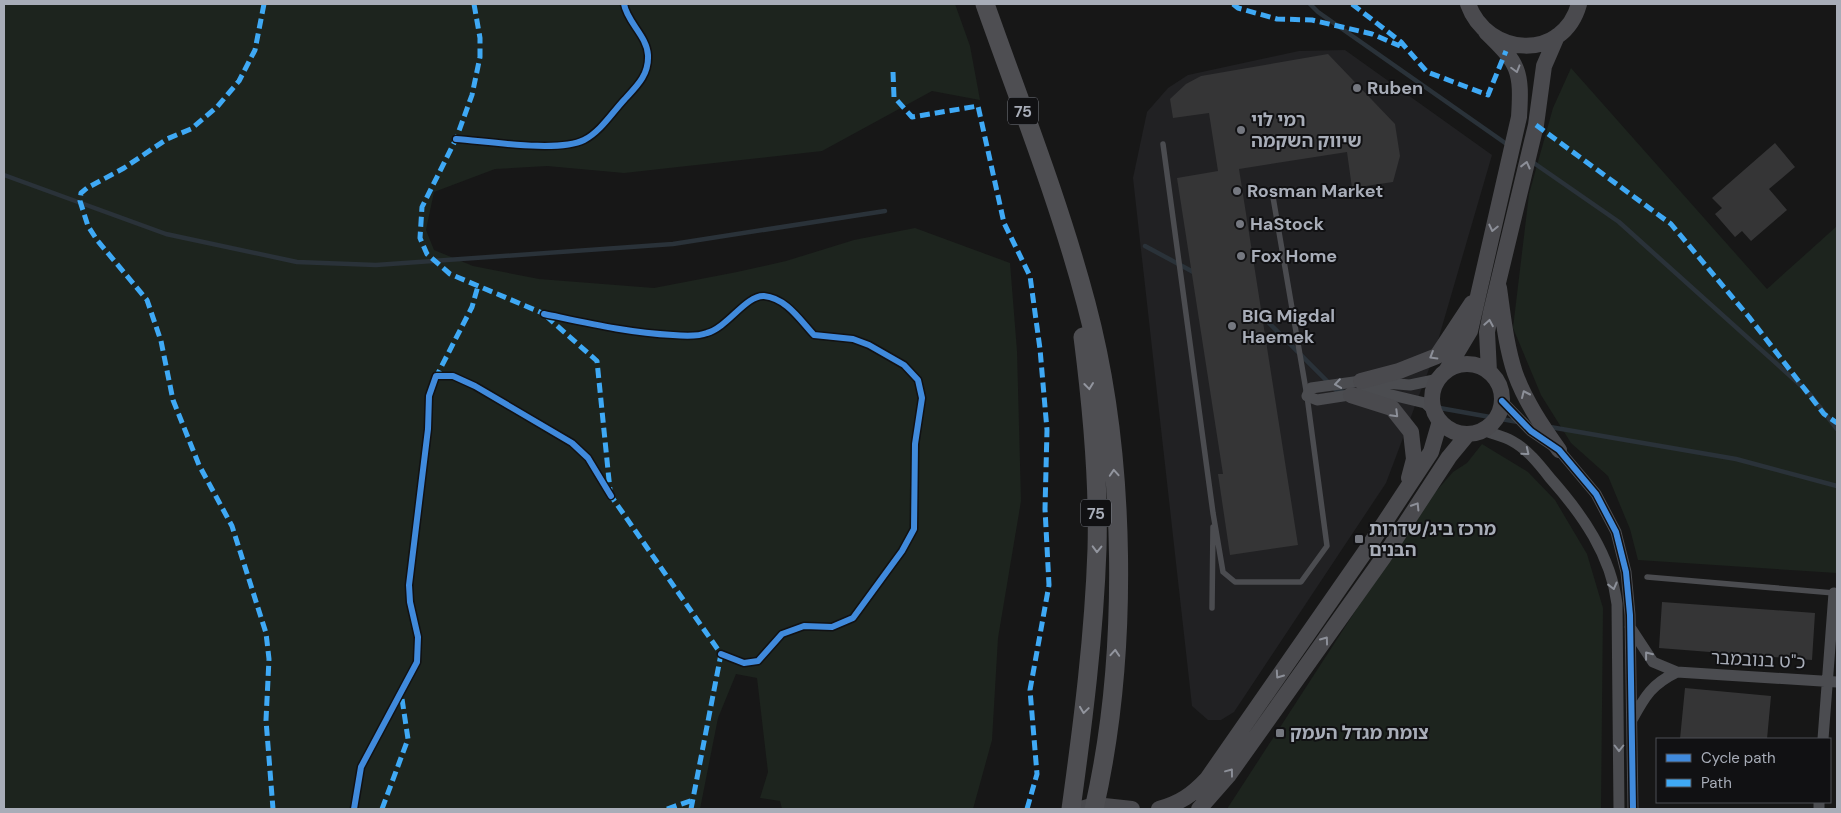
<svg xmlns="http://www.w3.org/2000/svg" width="1841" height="813" font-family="'DM Sans','Noto Sans Hebrew',sans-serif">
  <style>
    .built { fill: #212123 }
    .green { fill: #1d241e }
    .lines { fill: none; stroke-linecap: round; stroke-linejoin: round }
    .stream { stroke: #2a3239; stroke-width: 4.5 }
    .building { fill: #353536 }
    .service { stroke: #4b4c50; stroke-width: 5.5 }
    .minor { stroke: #4b4c50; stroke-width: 11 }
    .secondary { stroke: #4a4a4e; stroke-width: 16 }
    .trunk { stroke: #4e4e52; stroke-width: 19 }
    .quiet { stroke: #3fa9f5; stroke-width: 5; stroke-dasharray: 10 5; stroke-linecap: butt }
    .cycleway-casing { stroke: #111113; stroke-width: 9 }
    .cycleway { stroke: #408adc; stroke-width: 6 }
    .oneway { stroke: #8c8f98 }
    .oneway2 { stroke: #8c9099 }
    .oneway3 { stroke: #92959e }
    .poi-dot { fill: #757880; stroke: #111113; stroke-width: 2 }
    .labels { text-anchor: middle; stroke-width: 4; stroke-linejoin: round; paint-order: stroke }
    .shield { fill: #111113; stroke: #7b7e86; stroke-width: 1 }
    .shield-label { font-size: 16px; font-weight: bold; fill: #a8adb8 }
    .poi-label { font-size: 18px; font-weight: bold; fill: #a8adb8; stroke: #111113; text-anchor: start }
    .street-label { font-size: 18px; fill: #a8adb8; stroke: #111113 }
  </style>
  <rect width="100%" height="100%" fill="#171717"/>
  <path class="built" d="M 1345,50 L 1492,155 L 1432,361 L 1386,483 L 1234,712 L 1221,720 L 1208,720 L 1192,706 L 1133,178 L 1147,112 L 1168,88 L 1188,75 L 1299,51 Z"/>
  <path class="green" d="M 4,4 L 955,4 L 970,46 L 980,100 L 932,91 L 822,151 L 624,173 L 547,166 L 495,169 L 434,192 L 426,230 L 434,250 L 473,266 L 539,279 L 654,288 L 737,272 L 786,261 L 854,240 L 915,228 L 1010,263 L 1017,351 L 1021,501 L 998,638 L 992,740 L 973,809 L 782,809 L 780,801 L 760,798 L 768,772 L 757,678 L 736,674 L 718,718 L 700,809 L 4,809 Z
    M 1571,68 L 1767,289 L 1837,226 L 1837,573 L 1638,560 L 1630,529 L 1608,476 L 1571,443 L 1541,395 L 1513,328 L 1529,194 L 1553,108 Z
    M 1482,444 L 1528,472 L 1555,500 L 1587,554 L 1603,608 L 1601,809 L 1227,809 L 1424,505 L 1453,472 L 1467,463 Z"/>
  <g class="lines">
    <path class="stream" d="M 1310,4 L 1318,12 L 1508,145
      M 1531,161 L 1619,222 L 1808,392 L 1837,429
      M 4,175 L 166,234 L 297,262 L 376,265 L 673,244 L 885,211
      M 1145,246 L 1197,274
      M 1258,312 L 1336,390 L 1345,392
      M 1434,407 L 1518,422
      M 1550,427 L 1736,459 L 1837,486"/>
  </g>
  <path class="building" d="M 1328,54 L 1395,124 L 1400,156 L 1393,182 L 1352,188 L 1347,152 L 1239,169 L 1298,545 L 1230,555 L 1218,474 L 1223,474 L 1177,178 L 1218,171 L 1209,113 L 1173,118 L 1170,99 L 1186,84 L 1201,76 Z
    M 1775,143 L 1795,167 L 1769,189 L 1787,210 L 1751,241 L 1742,231 L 1735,237 L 1715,214 L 1722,208 L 1712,198 Z
    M 1662,602 L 1815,613 L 1812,660 L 1659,648 Z
    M 1685,688 L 1771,696 L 1767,739 L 1680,739 Z"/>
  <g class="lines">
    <path class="service" d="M 1163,144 L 1213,513 L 1223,572 L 1235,582 L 1301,582 L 1327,546 L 1307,396 L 1273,197
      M 1647,577 L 1834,593
      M 1212,608 L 1213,527"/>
    <path class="minor" d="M 1502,401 L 1531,431 L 1559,450 L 1596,494 L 1616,532 L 1626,572 L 1630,615 L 1633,809
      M 1434,411 L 1425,403 L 1375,391 L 1317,400 L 1307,396 L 1311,388 L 1361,381 L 1410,385 L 1439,379
      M 1483,430 C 1492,434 1503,436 1512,441 C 1527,449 1539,464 1550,478 C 1582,514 1611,555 1617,604 L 1619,809
      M 1630,627 L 1653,662 L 1677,672 L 1837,682
      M 1632,720 C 1645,696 1652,684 1677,672
      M 1823,739 L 1834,593
      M 1819,809 L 1819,802"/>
    <path class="secondary" d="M 1468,4 C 1487,57 1563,62 1579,4
      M 1499,288 C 1503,316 1506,346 1515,373 C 1525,401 1542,426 1559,450
      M1432 399a35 35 0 1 1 70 0a35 35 0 1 1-70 0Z
      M 1446,371 L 1470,331 L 1519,117 C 1522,70 1519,64 1486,32
      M 1489,372 L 1487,332 L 1491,312 L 1536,125 L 1544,66 L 1557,36
      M 1361,381 L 1399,371 L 1437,356 L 1472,303
      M 1351,395 L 1392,408 L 1411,432 L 1414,459 L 1409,478
      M 1081,809 L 1095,805 L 1132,809
      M 1159,809 C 1180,803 1192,795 1207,779 L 1367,549 L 1431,452 L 1440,421
      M 1199,809 L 1228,776 L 1383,558 L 1449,457 L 1468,434"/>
    <path class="trunk" d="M 985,4 C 1020,103 1059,201 1086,303 C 1127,456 1129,655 1094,809
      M 1071,809 C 1083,722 1094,636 1097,549 C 1099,478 1092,407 1083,337"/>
    <path class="quiet" d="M 264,4 L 255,50 L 239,81 L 217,107 L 191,129 L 167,139 L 124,168 L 87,188 L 81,193 L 80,201 L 88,226 L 97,240 L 147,300 L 161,341 L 173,400 L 199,465 L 232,526 L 266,633 L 269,659 L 266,720 L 273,809
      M 474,4 L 480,38 L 480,57 L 472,95 L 456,139 L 422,207 L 420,238 L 427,254 L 450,274 L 547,315
      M 1233,4 L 1238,8 L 1277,19 L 1312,20 L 1372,34 L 1400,46
      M 1352,4 L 1401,42 L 1427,72 L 1488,95 L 1506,51
      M 893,72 L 894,97 L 912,117 L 978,106 L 1004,223 L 1030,276 L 1040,349 L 1047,430 L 1045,509 L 1049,585 L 1030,690 L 1037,774 L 1027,809
      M 1536,125 L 1671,224 L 1749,317 L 1824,414 L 1837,423
      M 546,316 L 597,361 L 610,490
      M 435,379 L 472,307 L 478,286
      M 609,493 L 721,654 L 724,655
      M 382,809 L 408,739 L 401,692
      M 667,809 L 693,800
      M 691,809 L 721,654"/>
    <defs>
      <path id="cycleway" d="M 456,139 C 486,141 558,153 584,140 C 600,132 612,113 624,100 C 637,86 649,75 648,55 C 647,36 627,22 624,4
        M 544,314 C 587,323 629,333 673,335 C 684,336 697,337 707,333 C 728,327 746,295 764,296 C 786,298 800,320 814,335 L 853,339 L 869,345 L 904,365 L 918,380 L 922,398 L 915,444 L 914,529 L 902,551 L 853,618 L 832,627 L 804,626 L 782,634 L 758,661 L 744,663 L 721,654
        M 1502,401 L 1531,431 L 1559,450 L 1596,494 L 1616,532 L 1626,572 L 1630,615 L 1633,809
        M 354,809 L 361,767 L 417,662 L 418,637 L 410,602 L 409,585 L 428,429 L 429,396 L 436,376 L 453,376 L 475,386 L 572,443 L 588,458 L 611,496"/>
    </defs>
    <use href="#cycleway" class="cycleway-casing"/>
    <use href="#cycleway" class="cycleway"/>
  </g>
  <defs><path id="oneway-chevron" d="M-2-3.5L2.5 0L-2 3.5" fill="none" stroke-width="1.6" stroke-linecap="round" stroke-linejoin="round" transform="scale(1.25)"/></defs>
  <g class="oneway">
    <use href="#oneway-chevron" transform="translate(1516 69) rotate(74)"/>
    <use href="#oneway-chevron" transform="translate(1526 165) rotate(-76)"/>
    <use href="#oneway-chevron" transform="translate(1493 228) rotate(103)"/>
    <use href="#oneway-chevron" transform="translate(1489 323) rotate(-80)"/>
    <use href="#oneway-chevron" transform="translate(1433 356) rotate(149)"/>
    <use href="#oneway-chevron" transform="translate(1525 394) rotate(-114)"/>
    <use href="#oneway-chevron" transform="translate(1395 414) rotate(45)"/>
    <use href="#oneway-chevron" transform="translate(1416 506) rotate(-58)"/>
    <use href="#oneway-chevron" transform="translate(1325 640) rotate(-54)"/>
    <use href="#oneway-chevron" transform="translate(1279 675) rotate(125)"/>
    <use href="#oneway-chevron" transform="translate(1230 772) rotate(-53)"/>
  </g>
  <g class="oneway2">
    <use href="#oneway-chevron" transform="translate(1338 384) rotate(172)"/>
    <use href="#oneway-chevron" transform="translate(1526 452) rotate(39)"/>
    <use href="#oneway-chevron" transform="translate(1613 586) rotate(76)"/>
    <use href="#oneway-chevron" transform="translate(1648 655) rotate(-128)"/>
    <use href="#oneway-chevron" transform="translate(1619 748) rotate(90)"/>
  </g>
  <g class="oneway3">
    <use href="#oneway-chevron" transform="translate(1089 386) rotate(83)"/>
    <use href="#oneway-chevron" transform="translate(1114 473) rotate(-94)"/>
    <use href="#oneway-chevron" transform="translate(1097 549) rotate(91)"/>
    <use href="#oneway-chevron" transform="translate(1115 653) rotate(-86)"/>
    <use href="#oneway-chevron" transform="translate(1084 710) rotate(98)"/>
  </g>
  <g class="poi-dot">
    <circle cx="1357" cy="88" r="5"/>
    <circle cx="1241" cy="130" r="5"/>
    <circle cx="1237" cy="191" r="5"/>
    <circle cx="1240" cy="224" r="5"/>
    <circle cx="1241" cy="256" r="5"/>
    <circle cx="1232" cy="326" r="5"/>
    <rect x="1354" y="534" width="10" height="10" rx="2.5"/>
    <rect x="1275" y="728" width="10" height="10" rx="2.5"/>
  </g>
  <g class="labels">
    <g class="shield">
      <rect x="1008" y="97.5" width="30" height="27" rx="4"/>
      <rect x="1081" y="499.5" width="30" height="27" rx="4"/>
    </g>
    <g class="shield-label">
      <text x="1023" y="117">75</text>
      <text x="1096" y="519">75</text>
    </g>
    <g class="poi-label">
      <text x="1367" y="94">Ruben</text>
      <text x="1251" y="126">רמי לוי<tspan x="1251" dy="21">שיווק השקמה</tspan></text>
      <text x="1247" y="197">Rosman Market</text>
      <text x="1250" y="230">HaStock</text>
      <text x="1251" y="262">Fox Home</text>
      <text x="1242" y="322">BIG Migdal<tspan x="1242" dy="21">Haemek</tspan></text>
      <text x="1369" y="535">מרכז ביג/שדרות<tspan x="1369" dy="21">הבנים</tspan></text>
      <text x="1290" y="739">צומת מגדל העמק</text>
    </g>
    <g class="street-label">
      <text transform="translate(1758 660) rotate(3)" y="6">כ"ט בנובמבר</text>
    </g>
  </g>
  <rect width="1841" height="813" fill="none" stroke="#a8adb8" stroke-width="10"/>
  <rect x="1656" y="738" width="175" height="65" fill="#111113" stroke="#4d4f55"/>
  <rect x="1666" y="754" width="25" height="8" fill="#408adc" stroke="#4d4f55"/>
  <text x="1701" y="763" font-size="15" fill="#a8adb8">Cycle path</text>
  <rect x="1666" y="779" width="25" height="8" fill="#3fa9f5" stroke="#4d4f55"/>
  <text x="1701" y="788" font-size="15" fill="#a8adb8">Path</text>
</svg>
